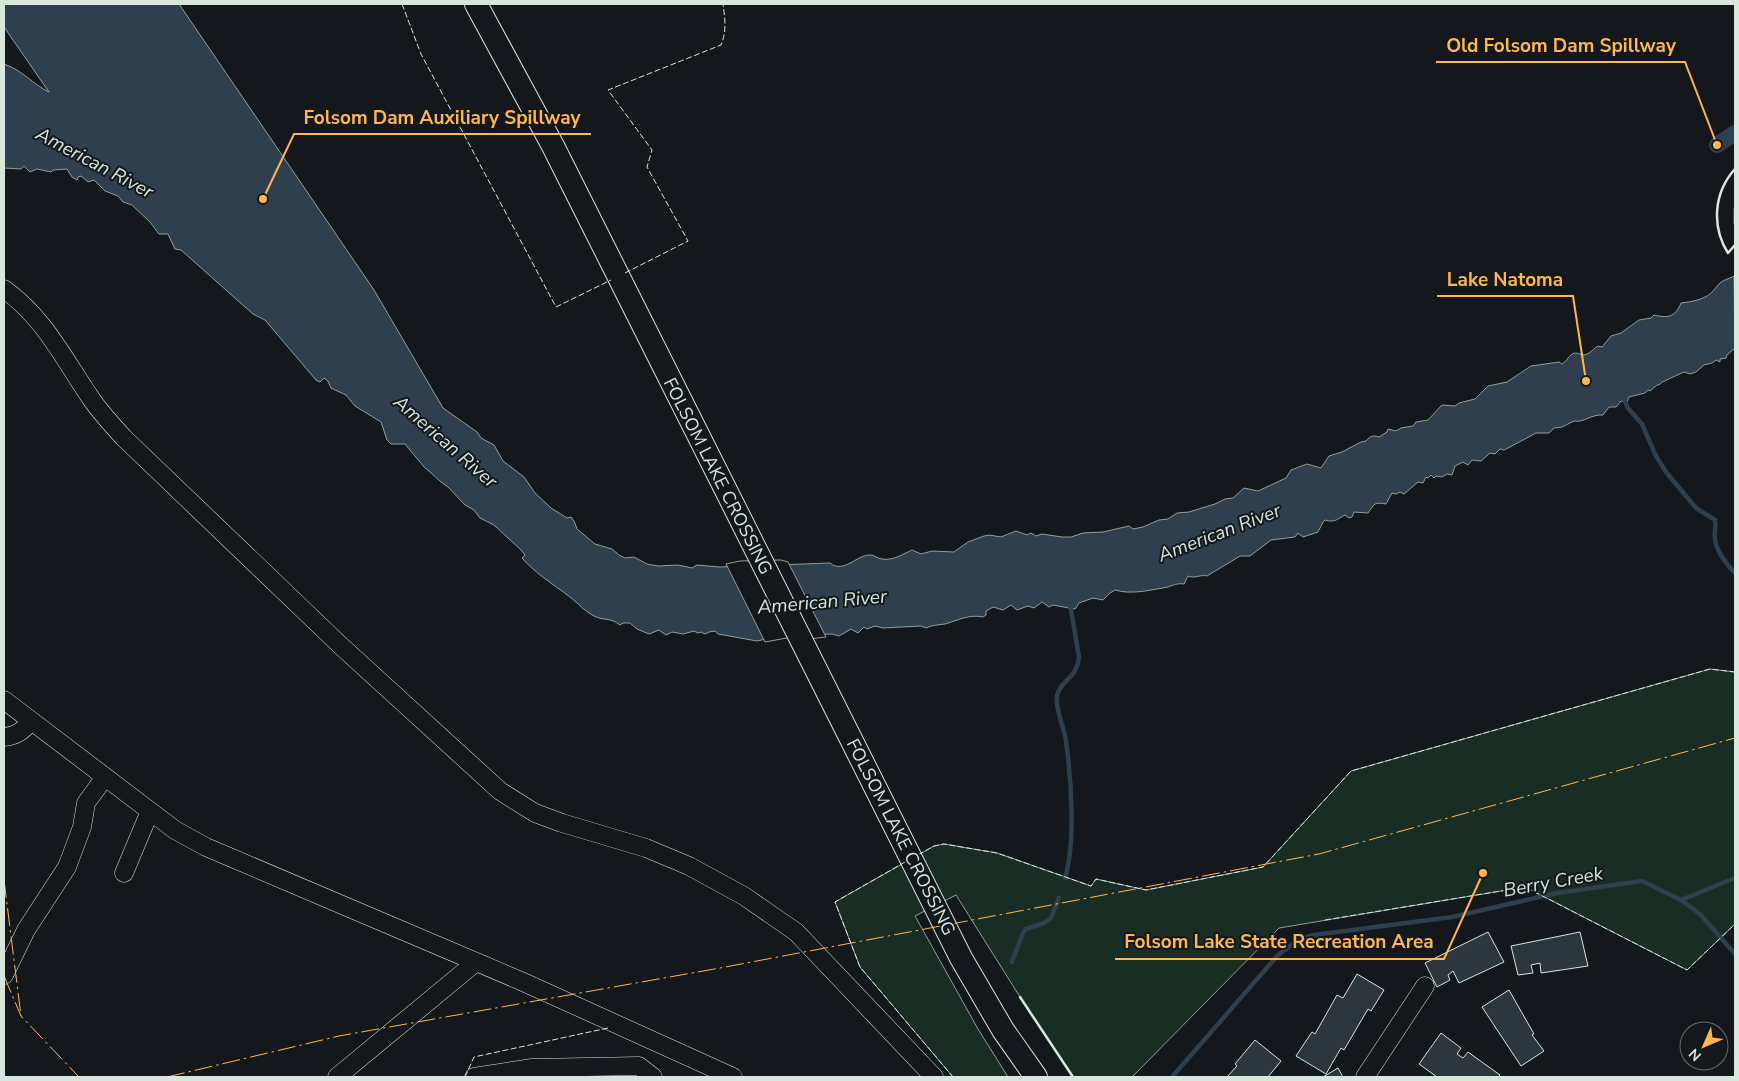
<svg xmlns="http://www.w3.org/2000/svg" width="1739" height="1081" font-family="'Nunito Sans',sans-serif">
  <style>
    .green { fill: #1a2d24; stroke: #939e99 }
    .water { fill: #2f3f4d; stroke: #939e99 }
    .pier { fill: #14181c; stroke: #939e99 }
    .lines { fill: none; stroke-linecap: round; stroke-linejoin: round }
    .stream { stroke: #2f3f4d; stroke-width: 4.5 }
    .canal { stroke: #2f3f4d; stroke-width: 16 }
    .building { fill: #2c363c; stroke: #d8e6dc }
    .minor-casing { stroke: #d8e6dc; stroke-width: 19 }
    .major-casing { stroke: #d8e6dc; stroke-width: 24 }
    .minor { stroke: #14181c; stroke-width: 18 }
    .major { stroke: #14181c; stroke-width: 22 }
    .fence { stroke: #d8e6dc; stroke-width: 1; stroke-dasharray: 6 2.5; stroke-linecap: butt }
    .wall { stroke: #d8e6dc; stroke-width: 2.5 }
    .power { stroke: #ffb74d; stroke-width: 1; stroke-dasharray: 18 4 2.5 4; stroke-linecap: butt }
    .labels { text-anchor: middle; stroke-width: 4; stroke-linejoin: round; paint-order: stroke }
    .street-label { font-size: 18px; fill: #d8e6dc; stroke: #14181c }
    .water-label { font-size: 19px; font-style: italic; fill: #d8e6dc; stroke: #14181c }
    .leader { fill: none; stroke: #ffb74d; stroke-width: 2 }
    .callout-dot { fill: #ffb74d; stroke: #14181c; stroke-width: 2 }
    .callout-label { font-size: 19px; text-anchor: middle; font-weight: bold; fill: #ffb74d; stroke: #14181c; stroke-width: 4; stroke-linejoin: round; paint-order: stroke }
  </style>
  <rect width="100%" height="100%" fill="#14181c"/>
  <path class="green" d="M 1710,669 L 1735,672 L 1735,924 L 1687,970 L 1525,887 L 1279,928 L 1132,1077 L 1073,1077 L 1020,997 L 956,895 L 915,916 L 978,1029 L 1008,1077 L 953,1077 L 860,967 L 835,902 L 934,846 L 944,844 L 997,853 L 1091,886 L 1096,879 L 1146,890 L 1263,867 L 1351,771 Z"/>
  <path class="water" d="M 4,4 L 179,4 L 374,290 L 443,408 L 477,432 L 481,438 L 494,445 L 503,461 L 524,477 L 535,493 L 551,508 L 567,518 L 571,517 L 574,521 L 577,529 L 595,544 L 612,549 L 619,555 L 625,558 L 634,557 L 647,564 L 658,566 L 678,565 L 692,568 L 697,565 L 720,567 L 830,563 C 844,574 856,555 870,555 C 875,555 878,559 882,559 C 893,561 903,554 912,550 L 921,554 L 932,551 L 954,552 L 968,542 L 984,536 L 989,535 L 1001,537 L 1016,531 L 1027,535 L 1031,533 L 1036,536 L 1042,534 L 1062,537 L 1071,537 L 1083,533 L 1103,532 L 1129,526 L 1133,529 L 1143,527 L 1159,520 L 1168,519 L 1177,513 L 1189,512 L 1215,504 L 1225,499 L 1233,498 L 1244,488 L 1258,491 L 1286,478 L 1291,470 L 1307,464 L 1321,468 L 1329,456 L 1342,452 L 1361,442 L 1366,441 C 1370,436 1373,435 1379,437 L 1387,432 L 1388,429 L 1396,431 L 1401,428 L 1413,426 L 1416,422 L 1428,420 L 1442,405 L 1455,406 L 1459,403 L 1475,399 L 1488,386 L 1507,382 L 1531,366 L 1559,362 L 1562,364 C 1567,361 1567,358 1571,355 C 1575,351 1579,354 1583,355 C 1589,355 1593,349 1598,346 L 1602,347 L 1611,336 L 1621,333 L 1639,320 L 1651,318 L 1654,315 C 1667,318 1675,318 1681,303 C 1689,302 1697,301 1705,297 C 1712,294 1715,288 1720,283 C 1723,280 1731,278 1734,276 L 1735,348 L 1727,355 L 1726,358 L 1720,359 L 1720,362 L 1716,360 L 1712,363 L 1704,365 L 1696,372 L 1690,374 L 1684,372 L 1662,382 L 1659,385 L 1657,385 L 1650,391 L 1648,390 L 1645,393 L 1629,397 L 1627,402 L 1621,401 L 1616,407 L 1609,407 L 1603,415 C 1591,414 1584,423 1574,421 L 1562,427 L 1554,428 L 1549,433 L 1536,433 L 1510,447 L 1504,450 L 1500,449 L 1495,454 L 1490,453 L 1481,461 L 1472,460 L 1468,465 L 1463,462 L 1455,466 L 1452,475 L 1447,474 L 1442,477 L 1436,476 L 1434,478 L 1431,475 L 1428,478 L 1426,477 L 1423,483 L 1418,482 L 1404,494 L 1400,492 L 1396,494 L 1392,493 L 1386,504 C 1374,502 1375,503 1368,513 L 1354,512 L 1352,517 L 1349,518 L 1345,515 C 1337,519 1335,523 1325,520 L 1323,522 L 1318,532 L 1303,537 L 1298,533 L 1295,537 L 1271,540 L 1250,556 L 1240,556 L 1207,576 C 1201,574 1195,579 1188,576 L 1184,584 C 1178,583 1173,585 1168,587 C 1151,590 1131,595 1115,590 L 1110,593 L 1103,600 L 1093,598 L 1079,603 L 1076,608 L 1074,609 L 1053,605 L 1049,607 L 1042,602 L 1034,608 L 1028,606 L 1017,610 L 1011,605 L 1003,610 L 993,607 L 986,611 L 986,615 L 983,617 C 969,614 959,620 945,624 C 938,625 932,625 926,628 L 921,626 L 883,628 L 875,626 L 867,629 L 864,627 L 858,633 L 851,629 L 839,636 L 832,634 L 780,636 L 757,641 L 718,634 L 715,631 L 709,632 L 705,634 L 701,632 L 698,633 L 694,631 L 683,634 L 672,632 L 666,635 L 659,630 L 649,634 L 637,629 L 630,623 L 623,623 L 620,625 C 610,617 604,621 594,616 C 583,610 579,604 570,597 C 553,584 536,574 522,558 L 525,555 L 521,550 L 494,525 L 480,518 L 474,510 L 465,505 L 448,487 L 441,482 L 429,471 L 425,468 L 405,444 L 391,444 L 387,440 L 381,422 L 355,406 L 346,395 L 331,388 L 328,381 L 324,378 L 320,382 L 316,380 L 265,320 L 253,314 L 181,250 L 175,249 L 168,234 L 159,234 L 150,222 L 132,205 L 123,202 L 118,196 L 105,191 L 94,180 L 88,182 L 81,176 L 78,177 L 77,180 L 72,177 L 67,169 L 53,170 L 51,172 L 37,169 L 30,172 L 24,166 L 21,169 L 4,168 L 4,64 C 24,71 32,84 49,92 L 4,27 Z"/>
  <path class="pier" d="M 781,560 L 788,562 L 826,637 L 809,639 L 792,637 L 765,642 L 726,564 L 740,561 Z"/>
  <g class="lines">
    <path class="stream" d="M 1623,397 L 1628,408 L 1642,424 L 1656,456 L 1666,472 L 1696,508 L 1715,520 C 1716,527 1714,532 1715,539 C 1716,551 1727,565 1735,573
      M 1065,878 C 1076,842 1071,778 1066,741 C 1064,726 1055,710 1057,696 C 1060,680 1077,679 1079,657 L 1070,604
      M 1681,900 L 1735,878
      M 1012,962 L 1023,933 L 1026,929 L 1044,923 L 1051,918 L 1059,898
      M 1172,1077 L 1278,955 L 1298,940 L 1314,935 L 1452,917 L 1557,893 L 1642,881 L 1681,900 L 1700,914 L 1735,954"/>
    <path class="canal" d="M 1717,145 L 1735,133"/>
  </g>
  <path class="building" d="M 1488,932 L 1504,962 L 1459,983 L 1453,971 L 1448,975 L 1450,980 L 1437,987 L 1425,963 Z
    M 1580,932 L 1588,966 L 1541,973 L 1540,963 L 1531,965 L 1533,973 L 1518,975 L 1511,946 Z
    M 1357,974 L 1384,990 L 1371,1011 L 1368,1009 L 1344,1050 L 1341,1048 L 1326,1074 L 1296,1056 L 1312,1032 L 1315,1034 L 1337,995 L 1343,998 Z
    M 1509,990 L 1534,1034 L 1532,1035 L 1544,1051 L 1521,1066 L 1482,1007 Z
    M 1441,1033 L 1461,1048 L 1457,1054 L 1463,1058 L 1468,1052 L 1500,1075 L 1498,1077 L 1437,1077 L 1419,1064 Z
    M 1255,1040 L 1281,1061 L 1268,1077 L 1227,1077 L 1237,1066 L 1235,1064 Z
    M 1338,1068 L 1343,1077 L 1323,1077 Z"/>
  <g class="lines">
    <defs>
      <path id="minor" d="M 4,289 C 44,317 65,361 92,400 C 101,413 113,426 124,438 L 340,645 L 500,791 L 535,813 L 562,823 L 646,848 L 689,866 L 744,896 L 796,932 L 934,1077
        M 4,700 L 175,830 L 206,847 L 521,981 L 733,1077
        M 4,737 C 16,736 23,731 31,721
        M 124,873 L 150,811
        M 4,975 L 26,930 L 67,867 L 82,827 L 86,803 L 105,777
        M 337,1077 L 476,962
        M 474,1077 L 532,1068 L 639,1066 L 653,1077
        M 1365,1077 L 1425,986"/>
      <path id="major" d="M 476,4 L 553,146 L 961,958 L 1003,1030 L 1036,1077"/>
    </defs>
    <use href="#minor" class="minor-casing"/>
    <use href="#major" class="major-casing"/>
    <use href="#minor" class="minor"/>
    <use href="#major" class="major"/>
    <path class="fence" d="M 402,4 L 421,54 L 556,307 L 611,280
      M 625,273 L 688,241 L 647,167 L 652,150 L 608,90 L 721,45 C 727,31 725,19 723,4
      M 918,855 L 934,846 L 944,844 L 997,853 L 1091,886 L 1096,879 L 1146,890 L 1263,867 L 1351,771 L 1710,669 L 1735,672
      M 905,862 L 835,902 L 860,967 L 953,1077
      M 1325,920 L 1525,887 L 1687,970 L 1735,924
      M 465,1077 L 474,1057 L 608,1028"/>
    <path class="wall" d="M 1735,169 C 1714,192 1711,226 1728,253 L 1735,245
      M 1735,209 L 1735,224
      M 1020,997 L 1073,1077"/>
    <path class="power" d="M 4,880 L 21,1016
      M 4,976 L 21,1016 L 79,1077
      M 167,1077 L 339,1036 L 720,968 L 1319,854 L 1735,738"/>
  </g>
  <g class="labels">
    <g class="street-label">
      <text transform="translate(718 476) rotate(63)" y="6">FOLSOM LAKE CROSSING</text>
      <text transform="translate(901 837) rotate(63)" y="6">FOLSOM LAKE CROSSING</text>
    </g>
    <g class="water-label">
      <text transform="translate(95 162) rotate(28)" y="7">American River</text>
      <text transform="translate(446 441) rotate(41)" y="7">American River</text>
      <text transform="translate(1219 532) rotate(-21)" y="7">American River</text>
      <text transform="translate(822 601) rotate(-5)" y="7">American River</text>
      <text transform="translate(1553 881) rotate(-10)" y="7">Berry Creek</text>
    </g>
  </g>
  <path class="leader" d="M1717 145L1685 62H1436M263 199L294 134H591M1586 381L1573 296H1437M1483 873L1444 959H1115"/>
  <g class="callout-dot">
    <circle cx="1717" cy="145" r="5"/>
    <circle cx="263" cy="199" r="5"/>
    <circle cx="1586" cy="381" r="5"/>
    <circle cx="1483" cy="873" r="5"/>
  </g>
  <g class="callout-label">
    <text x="1561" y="52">Old Folsom Dam Spillway</text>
    <text x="442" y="124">Folsom Dam Auxiliary Spillway</text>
    <text x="1505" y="286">Lake Natoma</text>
    <text x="1279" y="948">Folsom Lake State Recreation Area</text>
  </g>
  <rect width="1739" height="1081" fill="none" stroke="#d8e6dc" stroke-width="10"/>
  <g transform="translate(1704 1046) rotate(225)"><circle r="24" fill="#14181c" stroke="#626a69"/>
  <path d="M0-4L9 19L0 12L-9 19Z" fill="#ffb74d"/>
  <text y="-8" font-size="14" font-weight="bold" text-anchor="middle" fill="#d8e6dc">N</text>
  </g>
</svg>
